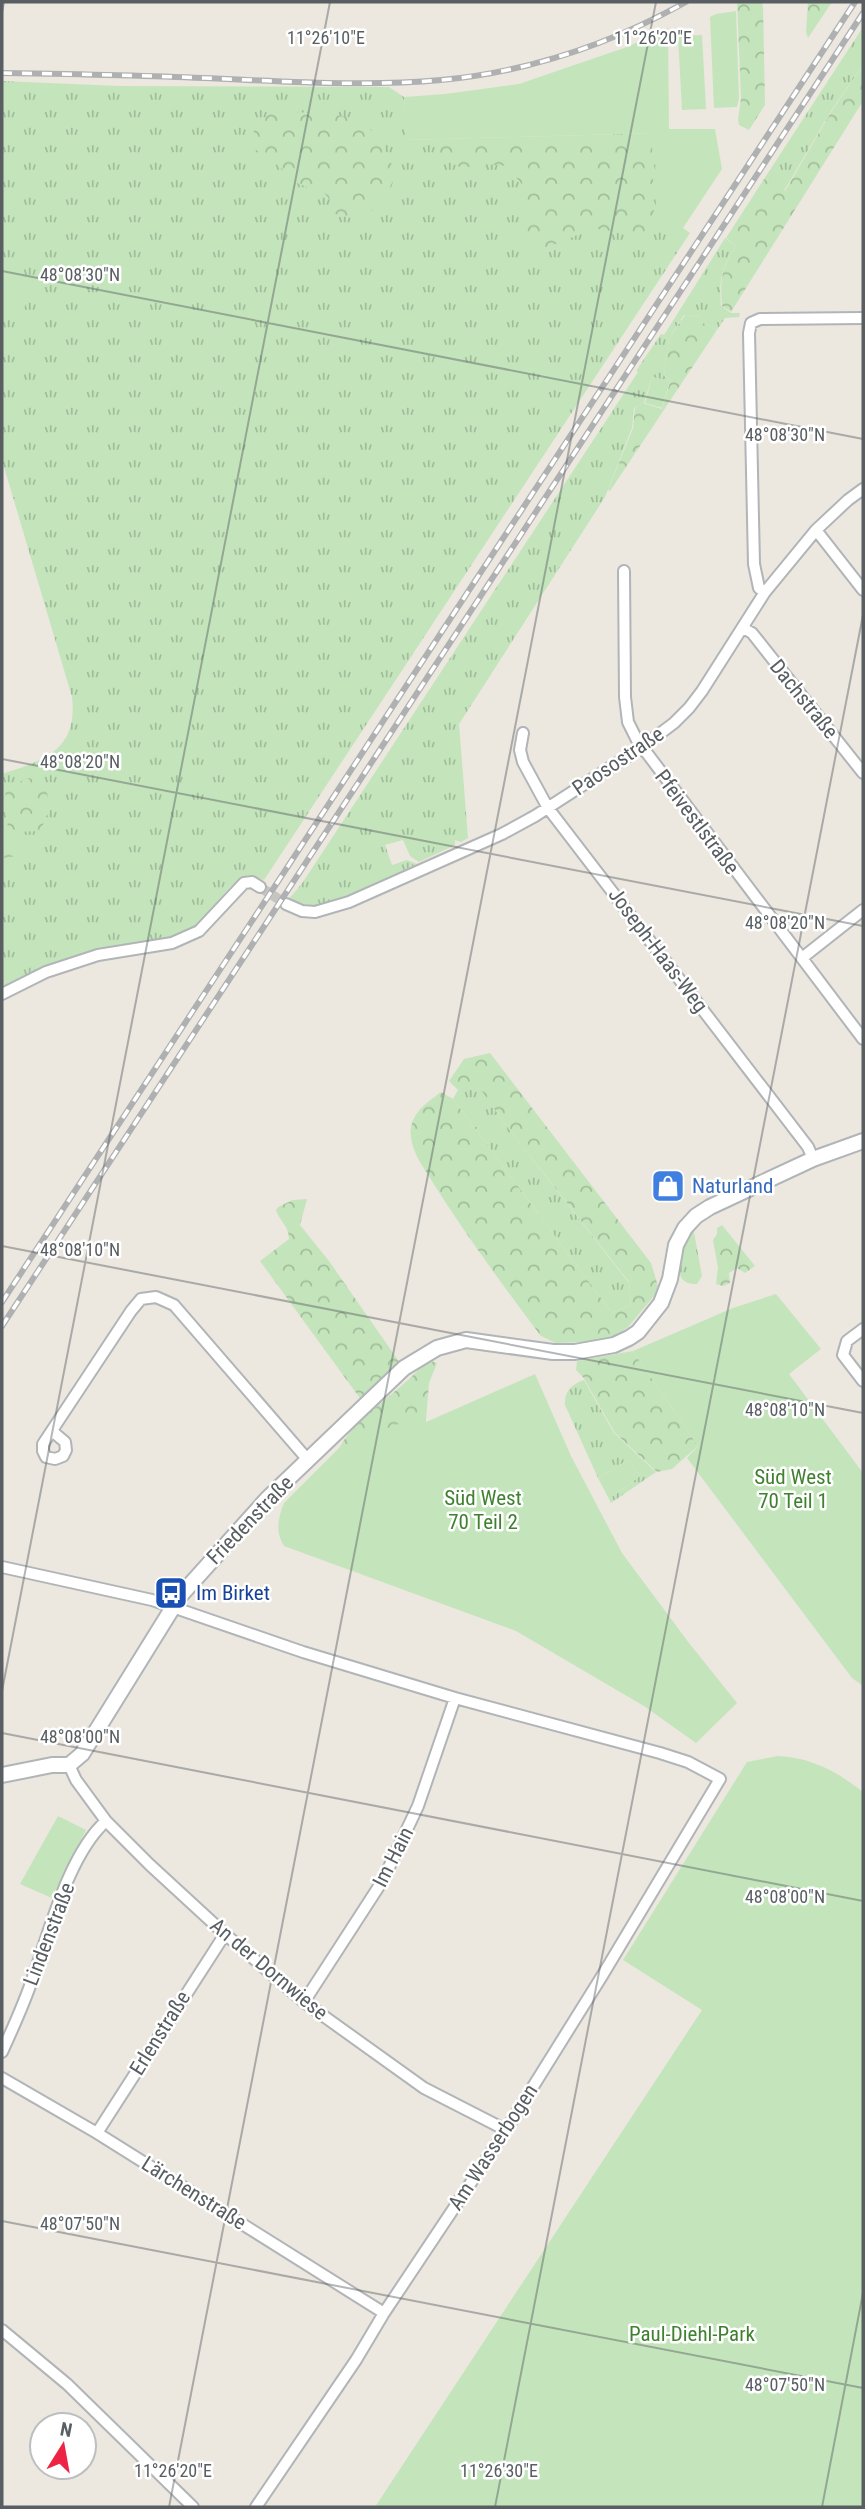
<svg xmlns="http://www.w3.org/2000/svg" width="865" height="2509" font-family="'Roboto Condensed',sans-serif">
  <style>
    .grass { fill: url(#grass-tufts) }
    .forest { fill: url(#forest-crowns) }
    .green { fill: #c4e5bb }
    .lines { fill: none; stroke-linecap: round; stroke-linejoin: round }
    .minor-tunnel { stroke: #c7c5c0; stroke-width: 10; stroke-dasharray: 10 5; stroke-linecap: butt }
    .minor-casing { stroke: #b1b5b8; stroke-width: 14 }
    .tertiary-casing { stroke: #b1b5b8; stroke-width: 18 }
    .minor { stroke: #fff; stroke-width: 10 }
    .tertiary { stroke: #fff; stroke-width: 14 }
    .rail-casing { stroke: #afb0b1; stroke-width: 6 }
    .rail { stroke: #fff; stroke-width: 3.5; stroke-dasharray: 10; stroke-linecap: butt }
    .ticks { fill: none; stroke: #585e61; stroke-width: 2; stroke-opacity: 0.45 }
    .labels { text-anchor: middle; stroke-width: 5; stroke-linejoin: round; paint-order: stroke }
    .street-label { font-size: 21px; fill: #585e61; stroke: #fff }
    .shop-label { font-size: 21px; fill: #366cbe; stroke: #fff; text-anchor: start }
    .park-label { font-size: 21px; fill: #408130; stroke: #fff }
    .transit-label { font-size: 21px; fill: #164399; stroke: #fff; text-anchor: start }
    .ticks-label { font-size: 18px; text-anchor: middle; fill: #585e61; stroke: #fff; stroke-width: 5; stroke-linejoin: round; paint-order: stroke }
  </style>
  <defs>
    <pattern id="grass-tufts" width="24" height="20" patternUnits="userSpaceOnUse" patternTransform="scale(1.75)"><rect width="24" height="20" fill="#c4e5bb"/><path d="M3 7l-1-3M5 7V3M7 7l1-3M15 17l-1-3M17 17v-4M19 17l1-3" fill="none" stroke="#a2bd9b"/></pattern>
    <pattern id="forest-crowns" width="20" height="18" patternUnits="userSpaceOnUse" patternTransform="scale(1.75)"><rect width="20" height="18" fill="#c4e5bb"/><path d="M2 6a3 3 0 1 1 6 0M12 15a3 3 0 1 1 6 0" fill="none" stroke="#a2bd9b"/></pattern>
  </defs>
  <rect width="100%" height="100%" fill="#ece7df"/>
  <path class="grass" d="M 863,27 L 863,65 L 831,111 L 784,191 L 764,179 Z
    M 2,81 L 119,86 L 389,87 L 404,97 L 407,140 L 656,133 L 656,228 L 683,228 L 690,233 L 264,880 L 250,875 C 224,882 214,915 192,930 C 172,944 122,943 97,949 C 64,958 32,974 2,988 L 2,774 C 45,760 78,750 72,697 L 2,460 Z
    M 725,238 L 736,246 C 721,269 719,279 721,306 L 731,313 L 740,313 L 739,317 L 725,318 L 717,330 L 701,322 L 701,317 L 684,315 L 669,338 L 664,376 L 671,379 L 670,381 L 652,377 L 644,403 L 634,408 L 632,428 L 605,497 L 459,724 L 468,838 L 461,842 L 455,840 L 455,845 L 419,862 L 410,856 L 403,840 L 385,845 L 392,865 L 407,860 L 417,864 L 329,904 C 314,907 303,905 289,899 L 303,882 L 638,372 L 636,371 L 661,334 L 664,335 Z
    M 474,1079 L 505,1124 L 629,1283 L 631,1305 L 612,1313 L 453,1099 L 458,1090 Z
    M 691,1232 L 694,1232 L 702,1276 L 697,1284 C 667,1286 681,1246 691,1232 Z
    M 584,1380 L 614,1433 L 656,1472 L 611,1503 L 609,1499 L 640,1476 L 628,1460 L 598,1478 L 565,1405 C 564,1391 572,1384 584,1380 Z"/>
  <path class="forest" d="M 737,2 L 762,2 L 763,7 L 765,105 L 749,130 L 739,125 L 738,120 L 741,98 Z
    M 808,2 L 832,2 L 808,38 L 806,32 Z
    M 863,65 L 863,101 L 731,312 L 722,306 C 720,277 721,270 736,246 L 726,238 L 764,179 L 785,191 L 831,112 Z
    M 272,110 C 307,116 355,105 379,139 C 386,149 390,162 396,173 C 389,192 376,218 352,218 C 347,218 340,215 335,214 C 326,183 318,194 295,182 C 290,179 288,173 283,170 C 274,161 262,155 252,147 L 254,130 Z
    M 652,137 L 654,227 L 652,234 L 637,238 L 602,229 L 589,230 L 539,251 L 527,251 L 520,241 L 528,191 L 506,166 L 486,164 L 462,168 L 438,156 L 438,148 L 444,145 L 465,146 L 500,140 L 543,140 L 554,145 L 588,140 Z
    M 685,315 L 701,317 L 701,322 L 717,330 L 610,491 L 608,490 L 633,428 L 635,408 L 643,403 L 662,409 L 671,379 L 664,376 L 669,338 Z
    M 27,778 C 55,780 52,815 39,831 L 17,832 L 8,826 C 5,813 2,802 7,789 Z
    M 9,834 L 16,836 C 21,843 20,848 17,856 L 2,858 L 2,837 Z
    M 490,1053 L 651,1263 L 658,1286 L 654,1296 L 628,1327 L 608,1341 L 556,1343 L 541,1336 C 504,1287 468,1238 435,1186 C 427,1172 413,1155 411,1138 C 408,1115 425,1104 441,1092 L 453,1099 L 612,1313 L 631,1305 L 629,1282 L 505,1124 L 474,1080 L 458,1090 L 449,1081 L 464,1059 Z
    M 307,1199 L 300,1225 L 329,1261 L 400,1363 L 362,1401 L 260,1261 L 289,1239 C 289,1226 280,1222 276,1210 L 278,1207 L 293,1200 Z
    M 722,1225 L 755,1266 L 745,1273 L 737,1268 L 729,1273 L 730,1283 L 723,1286 L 716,1284 L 718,1267 L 713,1241 L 717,1234 L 717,1228 Z
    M 633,1351 L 698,1446 L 672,1469 L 657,1472 L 615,1433 L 583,1377 L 576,1370 L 577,1361 Z
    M 431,1361 L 437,1363 L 429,1383 L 425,1432 L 339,1448 C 359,1414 396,1395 422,1366 Z"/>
  <path class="green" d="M 736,11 L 739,98 L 737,107 L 714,108 L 710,17 L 716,14 Z
    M 668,28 L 669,129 L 715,129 L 722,169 L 683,228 L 656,229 L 655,133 L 406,140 L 404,97 L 445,94 L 519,84 L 627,47 Z
    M 702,35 L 706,109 L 682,110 L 678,36 Z
    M 2,257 C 32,263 37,331 2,314 Z
    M 652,377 L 670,381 L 662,408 L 645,403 Z
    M 776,1294 L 821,1349 L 789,1374 L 863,1473 L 863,1686 L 852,1678 L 687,1458 L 698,1446 L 633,1351 L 733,1308 Z
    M 535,1374 L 571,1456 L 622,1553 L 689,1643 L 737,1703 L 696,1743 L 644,1706 L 516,1631 L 284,1546 C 275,1532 278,1518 284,1503 L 339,1448 L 403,1422 L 408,1430 Z
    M 628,1460 L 640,1476 L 609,1499 L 598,1478 Z
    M 778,1756 C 810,1757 838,1772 863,1792 L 863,2507 L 375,2507 L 702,2010 L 623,1960 L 747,1762 Z
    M 58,1816 L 86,1830 L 52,1898 L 20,1884 Z"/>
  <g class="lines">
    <path class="minor-tunnel" d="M 260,887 L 286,904"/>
    <defs>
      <path id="minor" d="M 816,530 L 863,590
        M 624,571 L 625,697 L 628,722 L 637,740 L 863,1039
        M 765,592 L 759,588 L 754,564 L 749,333 L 751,323 L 760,319 L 863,318
        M 743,628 L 752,633 L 863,773
        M 523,733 L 520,750 L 523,762 L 548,808 L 808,1147 L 813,1159
        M 286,904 L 302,911 L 315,912 L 349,902 L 502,834 L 535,816 L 642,747 L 674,723 L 689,708 L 702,691 L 765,592 L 816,530 L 848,500 L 863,489
        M 802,958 L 863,910
        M 2,994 L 46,972 L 98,955 L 172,943 L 199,931 L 244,883 L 252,882 L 260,887
        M 863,1329 L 847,1341 L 843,1355 L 863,1381
        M 52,1431 L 65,1442 L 66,1450 L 63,1456 L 55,1459 L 46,1457 L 43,1451 L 43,1444 L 131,1311 L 141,1299 L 156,1297 L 174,1305 L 308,1460
        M 2,1567 L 152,1600 L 303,1652 L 455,1698 L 660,1753 L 688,1762 L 720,1779 L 602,1976 L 506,2130 L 384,2313 L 356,2360 L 256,2507
        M 69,1765 L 76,1780 L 106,1821 L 150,1865 L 225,1934 L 304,2002 L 424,2088 L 506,2130
        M 304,2002 L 383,1880 L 418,1806 L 455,1698
        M 2,2052 C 13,2028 25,2002 33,1977 C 50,1930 69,1854 106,1821
        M 2,2078 L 97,2133 L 384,2313
        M 97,2133 L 225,1934
        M 2,2330 L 67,2384 L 193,2507"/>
      <path id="tertiary" d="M 2,1775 L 52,1765 L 69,1765 L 82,1754 L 180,1596 L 268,1498 L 404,1368 L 437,1348 L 466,1340 L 553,1352 L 575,1352 L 614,1345 L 629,1338 L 638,1332 L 661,1303 L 670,1279 L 676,1245 L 685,1228 L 696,1216 L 710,1207 L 813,1159 L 863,1141"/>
    </defs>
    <use href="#minor" class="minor-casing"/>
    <use href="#tertiary" class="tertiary-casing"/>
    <use href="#minor" class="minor"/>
    <use href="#tertiary" class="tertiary"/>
    <defs>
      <path id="rail" d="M 2,73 C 69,74 136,75 203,78 C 282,81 362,87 441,80 C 528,72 611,44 686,2
        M 2,1302 L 855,2
        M 2,1326 L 863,13"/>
    </defs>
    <use href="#rail" class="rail-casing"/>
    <use href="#rail" class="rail"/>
  </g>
  <path class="ticks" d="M 2,13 L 4,2M 2,271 L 863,439M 2,759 L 863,926M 2,1246 L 863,1413M 2,1691 L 330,2M 2,1733 L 863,1901M 2,2221 L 863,2388M 169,2507 L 656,2M 495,2507 L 863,615M 822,2507 L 863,2293"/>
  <defs>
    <symbol id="shop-square" viewBox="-11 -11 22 22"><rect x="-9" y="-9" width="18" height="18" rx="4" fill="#3f7fe0" stroke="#fff"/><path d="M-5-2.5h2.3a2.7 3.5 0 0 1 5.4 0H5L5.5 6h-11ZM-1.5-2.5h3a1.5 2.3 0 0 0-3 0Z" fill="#fff"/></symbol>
    <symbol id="bus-square" viewBox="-11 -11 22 22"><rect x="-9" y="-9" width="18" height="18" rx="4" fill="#1a4fb4" stroke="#fff"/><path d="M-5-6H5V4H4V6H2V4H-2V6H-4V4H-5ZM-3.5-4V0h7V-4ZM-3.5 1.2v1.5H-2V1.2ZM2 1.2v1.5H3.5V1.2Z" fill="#fff"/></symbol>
  </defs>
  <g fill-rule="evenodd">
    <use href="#shop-square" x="649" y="1167" width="38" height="38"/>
    <use href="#bus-square" x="152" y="1574" width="38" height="38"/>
  </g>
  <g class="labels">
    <g class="street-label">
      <text transform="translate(804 699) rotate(51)" y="7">Dachstraße</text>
      <text transform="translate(618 761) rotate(-34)" y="7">Paosostraße</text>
      <text transform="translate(697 822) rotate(53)" y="7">Pfeivestlstraße</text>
      <text transform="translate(658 950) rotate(53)" y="7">Joseph-Haas-Weg</text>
      <text transform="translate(250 1520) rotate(-46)" y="7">Friedenstraße</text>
      <text transform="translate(393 1857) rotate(-63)" y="7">Im Hain</text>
      <text transform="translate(49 1934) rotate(-69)" y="7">Lindenstraße</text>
      <text transform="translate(269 1969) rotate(40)" y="7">An der Dornwiese</text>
      <text transform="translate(160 2033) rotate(-58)" y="7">Erlenstraße</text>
      <text transform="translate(493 2147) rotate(-57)" y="7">Am Wasserbogen</text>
      <text transform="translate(194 2193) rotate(32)" y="7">Lärchenstraße</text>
    </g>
    <g class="shop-label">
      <text x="692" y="1193">Naturland</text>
    </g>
    <g class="park-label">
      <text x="793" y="1484">Süd West<tspan x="793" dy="24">70 Teil 1</tspan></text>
      <text x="483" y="1505">Süd West<tspan x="483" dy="24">70 Teil 2</tspan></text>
      <text x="692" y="2341">Paul-Diehl-Park</text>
    </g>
    <g class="transit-label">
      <text x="196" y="1600">Im Birket</text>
    </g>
  </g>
  <g class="ticks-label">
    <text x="326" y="44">11°26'10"E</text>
    <text x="653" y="44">11°26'20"E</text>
    <text x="80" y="281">48°08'30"N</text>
    <text x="785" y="441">48°08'30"N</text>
    <text x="80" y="768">48°08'20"N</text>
    <text x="785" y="929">48°08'20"N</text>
    <text x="80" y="1256">48°08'10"N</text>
    <text x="785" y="1416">48°08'10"N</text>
    <text x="80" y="1743">48°08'00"N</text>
    <text x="785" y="1903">48°08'00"N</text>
    <text x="80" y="2230">48°07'50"N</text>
    <text x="785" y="2391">48°07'50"N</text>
    <text x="173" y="2477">11°26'20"E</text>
    <text x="499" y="2477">11°26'30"E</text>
  </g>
  <rect width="865" height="2509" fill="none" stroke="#585e61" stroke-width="7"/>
  <g transform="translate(63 2446) rotate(11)"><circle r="33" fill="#ffffff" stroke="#bcbfc0" stroke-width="2"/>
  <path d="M0-5L12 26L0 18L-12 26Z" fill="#ed2443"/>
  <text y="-10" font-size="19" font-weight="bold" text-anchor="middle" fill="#585e61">N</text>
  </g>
</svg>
